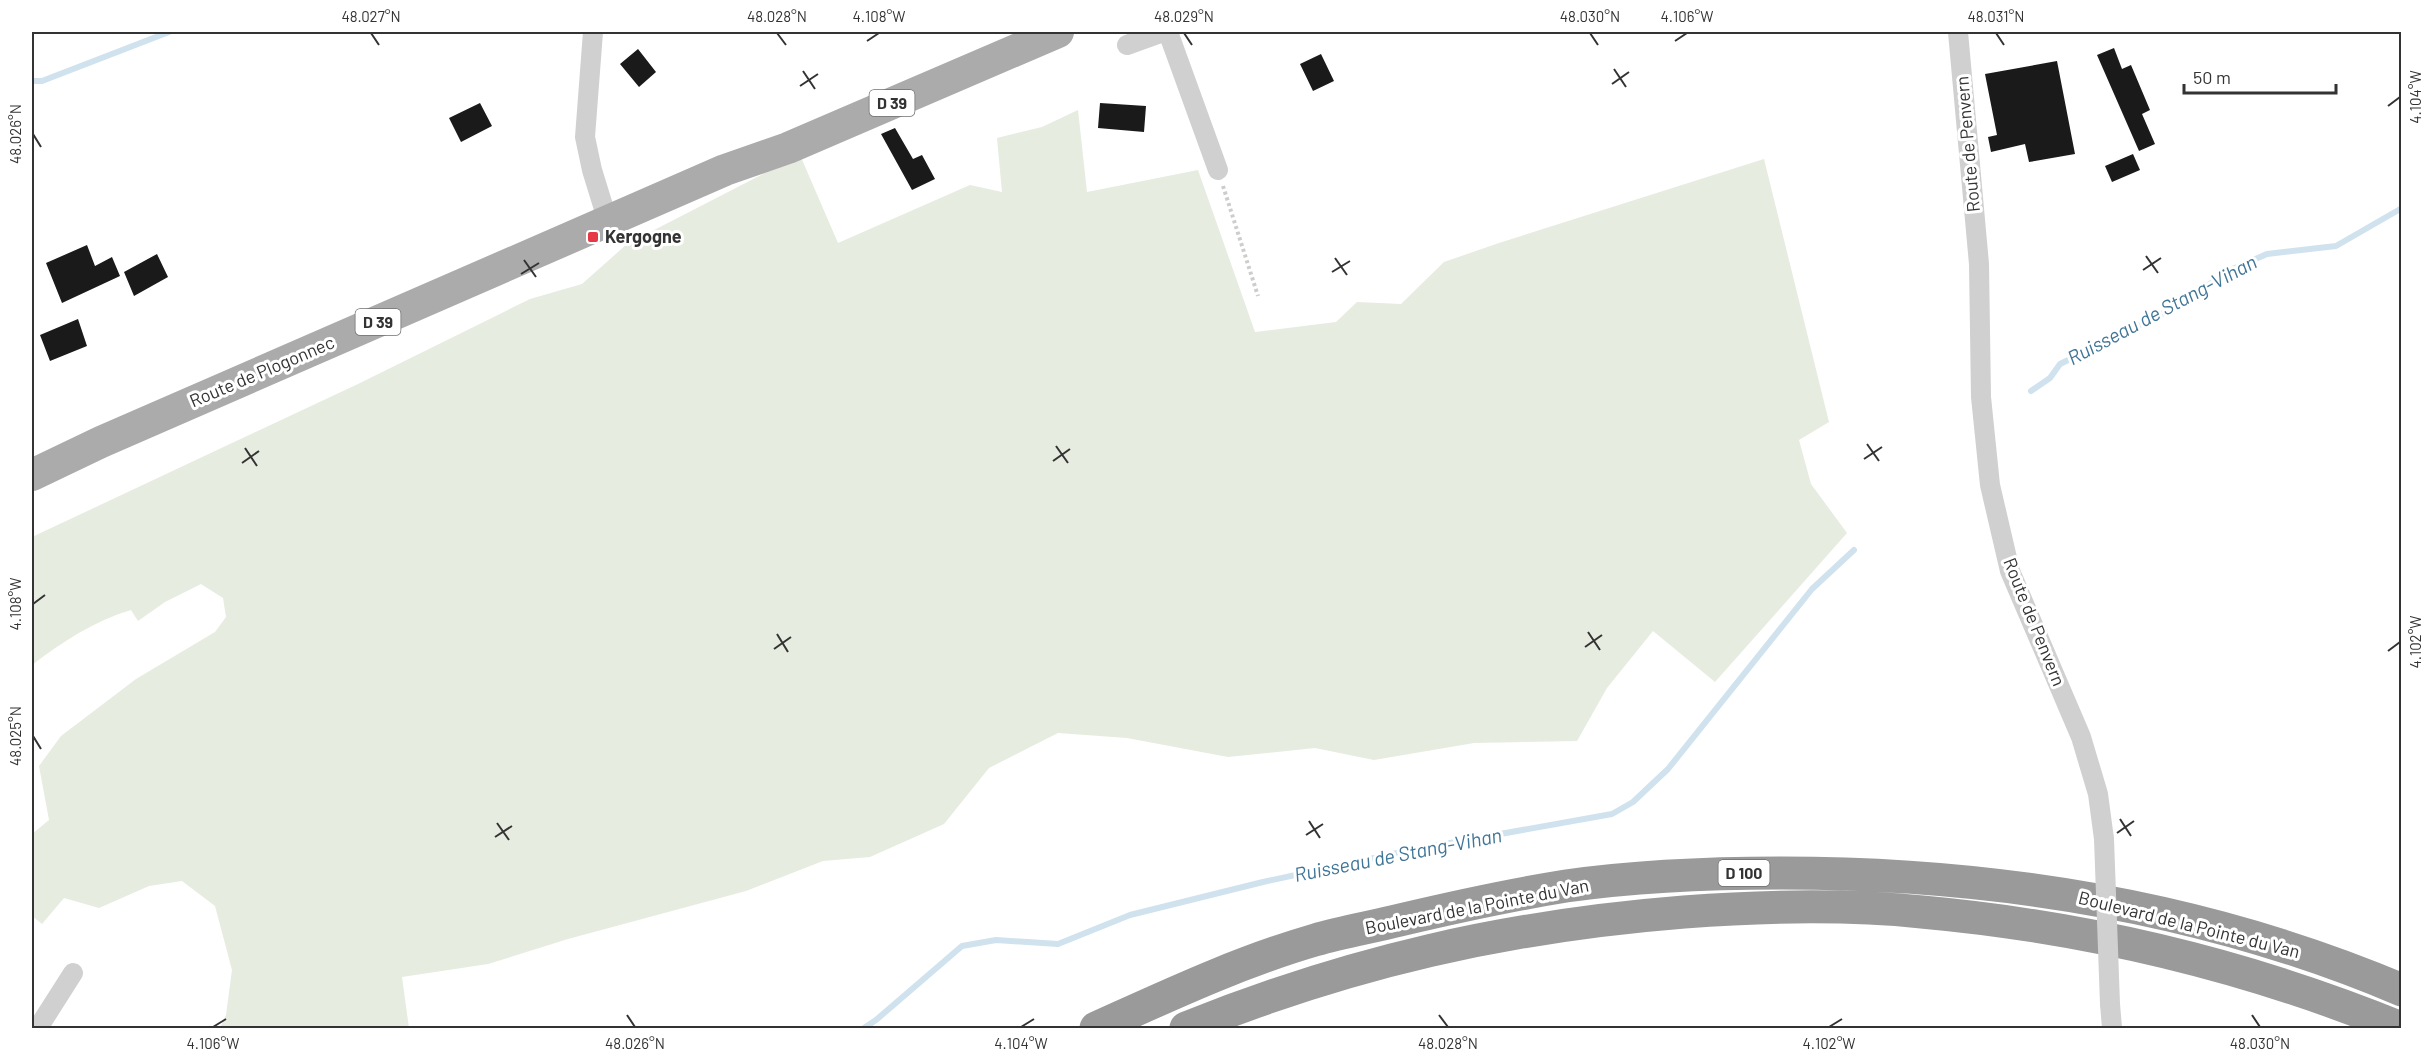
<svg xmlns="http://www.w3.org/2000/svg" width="2433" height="1060" font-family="Barlow,sans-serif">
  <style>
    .green { fill: #e6ecdf }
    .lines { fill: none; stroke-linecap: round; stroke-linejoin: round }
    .stream { stroke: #cfe2ee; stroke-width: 6 }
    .building { fill: #1a1a1a }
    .path { stroke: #cdcdcd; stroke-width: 4; stroke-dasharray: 3 3; stroke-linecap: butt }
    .street { stroke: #d0d0d0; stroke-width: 20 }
    .primary { stroke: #ababab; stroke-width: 32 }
    .highway { stroke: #9a9a9a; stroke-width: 33 }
    .street-bridge { stroke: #d0d0d0; stroke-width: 20 }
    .ticks { fill: none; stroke: #333; stroke-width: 2 }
    .poi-dot { fill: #e63946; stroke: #fff; stroke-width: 2 }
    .labels { text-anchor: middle; stroke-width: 6; stroke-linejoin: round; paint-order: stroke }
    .shield { fill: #fff; stroke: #707070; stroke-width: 1.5 }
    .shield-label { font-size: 16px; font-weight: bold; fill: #333 }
    .street-label { font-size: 18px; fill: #333; stroke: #fff }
    .poi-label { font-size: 18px; font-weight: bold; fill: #333; stroke: #fff; text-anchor: start }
    .water-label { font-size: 20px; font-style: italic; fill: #3f7597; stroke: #fff }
    .neatline { fill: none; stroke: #333; stroke-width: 2 }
    .ticks-label { font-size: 15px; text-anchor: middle; fill: #333 }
  </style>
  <rect width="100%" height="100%" fill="#fff"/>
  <path class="green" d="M 1078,110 L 1087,192 L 1198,170 L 1255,332 L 1336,322 L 1357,302 L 1401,304 L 1444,262 L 1499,243 L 1764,159 L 1829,422 L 1799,440 L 1811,484 L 1847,533 L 1715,682 L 1653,631 L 1607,688 L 1577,741 L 1474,743 L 1374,760 L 1315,748 L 1228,757 L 1127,738 L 1058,733 L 989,768 L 944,824 L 870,857 L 823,861 L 746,891 L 568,939 L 488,964 L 402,977 L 409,1028 L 220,1028 L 226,1015 L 232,970 L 215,906 L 182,881 L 149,886 L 99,908 L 64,898 L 42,924 L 32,916 L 32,834 L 49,820 L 39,766 L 61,736 L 136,679 L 215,632 L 226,617 L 223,598 L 201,584 L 165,602 L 138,621 L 131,610 C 94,621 62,642 32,665 L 32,537 L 358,384 L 530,299 L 582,284 L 627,244 L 800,155 L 838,243 L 970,185 L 1002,192 L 997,138 L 1042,127 Z"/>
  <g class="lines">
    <path class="stream" d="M 32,81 L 42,81 L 169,32
      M 2031,391 L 2050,378 L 2060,364 L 2184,303 L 2228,271 L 2267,254 L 2336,246 L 2402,208
      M 864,1028 L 876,1020 L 962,946 L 996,940 L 1058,944 L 1130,915 L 1263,882 L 1411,850 L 1612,814 L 1633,802 L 1668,769 L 1812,589 L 1854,550"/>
  </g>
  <path class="building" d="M 2114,48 L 2122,69 L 2131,65 L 2150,110 L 2142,114 L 2155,144 L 2139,151 L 2097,55 Z
    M 638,49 L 656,72 L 639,87 L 620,64 Z
    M 1321,54 L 1334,81 L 1313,91 L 1300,64 Z
    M 2057,61 L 2075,154 L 2029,162 L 2025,144 L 1991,152 L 1988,137 L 1997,135 L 1985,74 Z
    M 480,103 L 492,126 L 461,142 L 449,118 Z
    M 1100,103 L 1146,106 L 1144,132 L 1098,128 Z
    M 895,128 L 913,159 L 922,155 L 935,179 L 912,190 L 881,134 Z
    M 2133,154 L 2140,170 L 2112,182 L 2105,166 Z
    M 87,245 L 95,266 L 112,257 L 120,276 L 62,303 L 46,263 Z
    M 157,254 L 168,277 L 134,296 L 124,272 Z
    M 78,319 L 87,346 L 50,361 L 40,335 Z"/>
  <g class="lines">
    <path class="path" d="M 1223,186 L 1258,296"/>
    <path class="street" d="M 593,32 L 585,137 L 592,170 L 608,222
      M 1168,32 L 1218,170
      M 1958,32 L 1979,264 L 1981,397 L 1990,485 L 2010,571 L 2081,737 L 2098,794 L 2104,839
      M 1127,45 L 1163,32
      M 2110,1004 L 2112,1028
      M 38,1028 L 73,973"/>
    <path class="primary" d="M 32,475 L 101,442 L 725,170 L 788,148 L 1058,32"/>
    <path class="highway" d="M 1096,1028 C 1167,996 1239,962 1315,940 C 1343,932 1372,927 1400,920 C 1455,907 1510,895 1566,886 C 1637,876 1710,873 1781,873 C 1993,873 2206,907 2402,990
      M 1186,1028 C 1350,962 1507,926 1684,912 C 1763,906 1843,904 1922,912 C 2087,927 2249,966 2401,1028"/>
    <path class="street-bridge" d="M 2104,839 L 2110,1004"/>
  </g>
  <path class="ticks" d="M 371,33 L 379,45M 777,33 L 786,45M 1184,33 L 1192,45M 1590,33 L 1598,45M 1996,33 L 2004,45M 867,41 L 879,33M 1675,41 L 1687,33M 1614,69 L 1626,87M 803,71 L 815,89M 1612,84 L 1629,72M 800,86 L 818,74M 2388,106 L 2400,97M 33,134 L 41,147M 2146,256 L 2158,273M 1335,258 L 1347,275M 524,260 L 536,277M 2143,270 L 2161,258M 1332,272 L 1350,261M 521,274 L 539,263M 1867,444 L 1879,461M 1056,446 L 1068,463M 245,448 L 257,466M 1864,459 L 1882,447M 1053,461 L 1070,449M 242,463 L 259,451M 33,604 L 45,595M 1588,632 L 1600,650M 777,634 L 788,652M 1585,647 L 1602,635M 774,649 L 791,637M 2388,651 L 2400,642M 33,736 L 41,749M 2120,819 L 2131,836M 1309,821 L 1320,838M 497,823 L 509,840M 2117,833 L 2134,821M 1306,835 L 1323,824M 495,837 L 512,826M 627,1015 L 635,1027M 1439,1015 L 1448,1027M 2252,1015 L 2260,1027M 213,1027 L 226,1019M 1021,1027 L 1034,1019M 1829,1027 L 1842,1019"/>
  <rect class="poi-dot" x="587" y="231" width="12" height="12" rx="3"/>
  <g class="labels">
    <g class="shield">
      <rect x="869.5" y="90" width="45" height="26" rx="4.5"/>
      <rect x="355.5" y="309" width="45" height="26" rx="4.5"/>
      <rect x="1718.5" y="860" width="51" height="26" rx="4.5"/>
    </g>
    <g class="shield-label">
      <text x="892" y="109">D 39</text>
      <text x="378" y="328">D 39</text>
      <text x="1744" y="879">D 100</text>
    </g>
    <g class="street-label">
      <text transform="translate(1968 144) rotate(-95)" y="6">Route de Penvern</text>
      <text transform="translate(262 372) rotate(-23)" y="6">Route de Plogonnec</text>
      <text transform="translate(2034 622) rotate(68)" y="6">Route de Penvern</text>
      <text transform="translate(1477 907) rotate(-11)" y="6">Boulevard de la Pointe du Van</text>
      <text transform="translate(2189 925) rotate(14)" y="6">Boulevard de la Pointe du Van</text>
    </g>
    <g class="poi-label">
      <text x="605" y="243">Kergogne</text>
    </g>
    <g class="water-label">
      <text transform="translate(2162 310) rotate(-28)" y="7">Ruisseau de Stang-Vihan</text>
      <text transform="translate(1398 855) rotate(-11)" y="7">Ruisseau de Stang-Vihan</text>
    </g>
  </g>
  <rect width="2433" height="1060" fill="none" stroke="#ffffff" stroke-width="66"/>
  <path d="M2184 84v9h152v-9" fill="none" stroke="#333333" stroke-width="3"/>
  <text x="2193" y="84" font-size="18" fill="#333333" stroke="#ffffff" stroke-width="4.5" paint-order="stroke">50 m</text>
  <rect x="33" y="33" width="2367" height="994" class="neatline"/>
  <g class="ticks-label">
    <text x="371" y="22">48.027°N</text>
    <text x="777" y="22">48.028°N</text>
    <text x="879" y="22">4.108°W</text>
    <text x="1184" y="22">48.029°N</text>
    <text x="1590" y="22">48.030°N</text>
    <text x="1687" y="22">4.106°W</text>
    <text x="1996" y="22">48.031°N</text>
    <text transform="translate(2416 97) rotate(-90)" y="5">4.104°W</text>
    <text transform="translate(16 134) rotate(-90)" y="5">48.026°N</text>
    <text transform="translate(16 604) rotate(-90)" y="5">4.108°W</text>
    <text transform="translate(2416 642) rotate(-90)" y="5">4.102°W</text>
    <text transform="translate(16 736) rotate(-90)" y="5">48.025°N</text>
    <text x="213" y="1049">4.106°W</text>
    <text x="635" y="1049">48.026°N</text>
    <text x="1021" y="1049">4.104°W</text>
    <text x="1448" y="1049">48.028°N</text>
    <text x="1829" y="1049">4.102°W</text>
    <text x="2260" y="1049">48.030°N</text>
  </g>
</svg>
